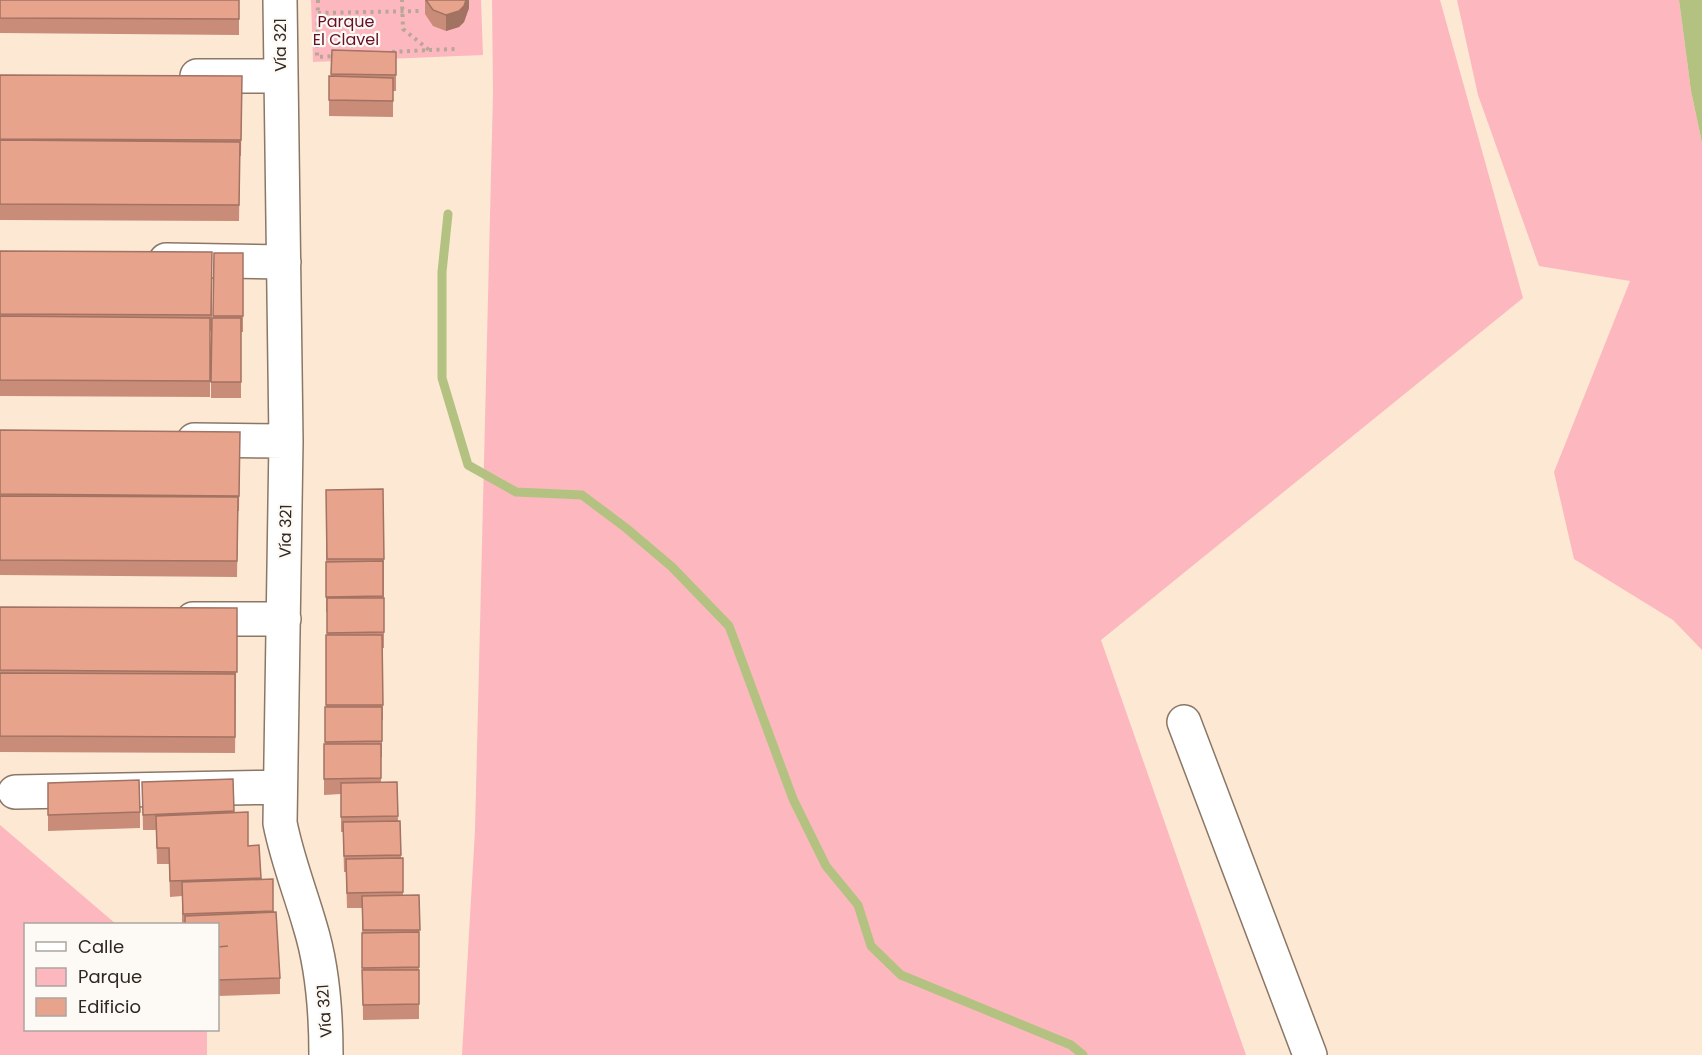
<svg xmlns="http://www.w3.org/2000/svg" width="1702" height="1055" font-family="Poppins,sans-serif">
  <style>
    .green { fill: #fcb8be }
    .water { fill: #b3c281 }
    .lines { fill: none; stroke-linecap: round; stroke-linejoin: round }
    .stream { stroke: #b3c281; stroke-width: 9 }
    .minor-casing { stroke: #8a7765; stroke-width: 36 }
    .path { stroke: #b8a798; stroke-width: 4; stroke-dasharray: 3 4.5; stroke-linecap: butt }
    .minor { stroke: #fff; stroke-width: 33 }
    .wall { fill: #c88c78 }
    .shaded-wall { fill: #a27262 }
    .building { fill: #e8a38c; stroke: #a27262; stroke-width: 1.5 }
    .labels { text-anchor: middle; stroke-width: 4.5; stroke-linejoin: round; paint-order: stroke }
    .park-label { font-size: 16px; fill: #661026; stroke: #fdf9f5 }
    .street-label { font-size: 16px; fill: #2f2720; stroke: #fdf9f5 }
  </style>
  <rect width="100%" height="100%" fill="#fde8d4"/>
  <path class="green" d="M 311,0 L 481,0 L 483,55 L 313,62 Z
    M 492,0 L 1440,0 L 1523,298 L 1101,640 L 1246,1055 L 462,1055 L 475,830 L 493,93 Z
    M 1457,0 L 1679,0 L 1691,91 L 1702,143 L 1702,650 L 1673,620 L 1574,559 L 1554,472 L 1630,281 L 1539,266 L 1478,95 Z
    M 0,825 L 116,924 L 26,924 L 26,1030 L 207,1030 L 207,1055 L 0,1055 Z"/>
  <path class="water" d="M 1679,0 L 1702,0 L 1702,143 L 1691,91 Z"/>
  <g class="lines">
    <path class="stream" d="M 448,214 L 442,272 L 442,378 L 468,465 L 516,492 L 582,495 L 626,528 L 672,567 L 729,626 L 793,799 L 826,866 L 858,905 L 871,946 L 901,975 L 1071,1045 L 1083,1055"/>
    <defs>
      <path id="minor" d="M 280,0 L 286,441 L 280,823 C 287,859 300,891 310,926 C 323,968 326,1011 326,1055
        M 197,76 L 280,76
        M 166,260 L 284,262
        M 194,440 L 286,441
        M 193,619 L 284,619
        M 1184,722 L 1310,1055
        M 15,792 L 280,787"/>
    </defs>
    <use href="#minor" class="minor-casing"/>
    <path class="path" d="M 318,0 L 317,57 L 337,56
      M 318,13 L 420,11
      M 429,50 L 457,49
      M 392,52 L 429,50 L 403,29 L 402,0"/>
    <use href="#minor" class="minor"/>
  </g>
  <path class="wall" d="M 0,0 L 239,0 L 239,35 L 0,33 Z
    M 425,0 L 469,0 L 469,8 L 464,22 L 459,27 L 446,31 L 433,26 L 425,14 Z
    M 332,50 L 396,52 L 396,91 L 393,91 L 393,117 L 329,116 L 329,76 L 331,76 Z
    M 0,75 L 242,76 L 241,156 L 240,156 L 239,221 L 0,220 Z
    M 0,251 L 212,252 L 212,318 L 213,318 L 214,253 L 243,253 L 243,332 L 241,332 L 241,398 L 211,398 L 211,331 L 210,331 L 210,397 L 0,396 Z
    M 0,430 L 240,432 L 239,511 L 238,511 L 237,577 L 0,575 Z
    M 326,490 L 384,559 L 384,648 L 382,648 L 383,720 L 382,720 L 382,757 L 381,757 L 381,782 L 397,782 L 398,821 L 400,821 L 401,858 L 403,858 L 403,895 L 419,895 L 419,1019 L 363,1020 L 362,908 L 347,908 L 346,872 L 344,872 L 343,832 L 341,832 L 341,794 L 324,795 L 324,744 L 325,744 L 325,707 L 326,707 L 326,635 L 327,635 L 327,612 L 326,612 Z
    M 0,607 L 237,608 L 235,753 L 0,752 Z
    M 233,779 L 234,813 L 248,846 L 259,845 L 261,879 L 273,879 L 273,912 L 280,978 L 280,994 L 218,996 L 218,924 L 182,924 L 182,896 L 170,897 L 169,864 L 157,864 L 156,830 L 143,830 L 142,782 Z
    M 48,783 L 140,812 L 140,828 L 48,831 Z"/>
  <path class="shaded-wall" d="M 466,0 L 469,0 L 469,8 L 464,22 L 459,27 L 446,31 L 446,15 Z"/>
  <path class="building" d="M 0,0 L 239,0 L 239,19 L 0,18 Z
    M 426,0 L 466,0 L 464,6 L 459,11 L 446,15 L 433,10 Z
    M 332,50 L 396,52 L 396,75 L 331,74 Z
    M 0,75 L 242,76 L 241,140 L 0,139 Z
    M 329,76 L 393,78 L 393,101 L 329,100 Z
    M 0,140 L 240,142 L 239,205 L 0,204 Z
    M 0,251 L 212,252 L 211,315 L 0,314 Z
    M 214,253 L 243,253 L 243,316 L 213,316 Z
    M 0,316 L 210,318 L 210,381 L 0,380 Z
    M 212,318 L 241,318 L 241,382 L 211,382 Z
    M 0,430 L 240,432 L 239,496 L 0,494 Z
    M 383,489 L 384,559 L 327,559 L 326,490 Z
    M 0,496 L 238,497 L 237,561 L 0,560 Z
    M 383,561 L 383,596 L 326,597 L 326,562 Z
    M 327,598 L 384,598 L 384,632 L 327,633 Z
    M 0,607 L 237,608 L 237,672 L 0,670 Z
    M 326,635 L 382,635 L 383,705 L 326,705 Z
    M 0,673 L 235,674 L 235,737 L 0,736 Z
    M 325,707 L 382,707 L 382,741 L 325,742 Z
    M 324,744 L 381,744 L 381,778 L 324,779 Z
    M 233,779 L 234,811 L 143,815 L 142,782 Z
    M 139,780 L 140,812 L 48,815 L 48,783 Z
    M 397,782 L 398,816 L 341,817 L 341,783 Z
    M 248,812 L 248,846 L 259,845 L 261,878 L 170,881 L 169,848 L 157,848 L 156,816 Z
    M 400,821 L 401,855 L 344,856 L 343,822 Z
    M 403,858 L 403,892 L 347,893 L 346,859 Z
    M 273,879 L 273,911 L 183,914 L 182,882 Z
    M 419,895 L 420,930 L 363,930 L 362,896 Z
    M 276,912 L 280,978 L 218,980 L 218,947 L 228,946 L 218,947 L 218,924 L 185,924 L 185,916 Z
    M 419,932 L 419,967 L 362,968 L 362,933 Z
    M 362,970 L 419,970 L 419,1004 L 363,1005 Z"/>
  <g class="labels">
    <g class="park-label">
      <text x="346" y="27">Parque<tspan x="346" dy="18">El Clavel</tspan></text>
    </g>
    <g class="street-label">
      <text transform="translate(280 45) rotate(-90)" y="6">Vía 321</text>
      <text transform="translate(285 531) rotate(-89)" y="6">Vía 321</text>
      <text transform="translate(324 1011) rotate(-94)" y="6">Vía 321</text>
    </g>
  </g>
  <rect x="24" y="923" width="195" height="108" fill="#fdf9f5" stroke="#aba5a0" stroke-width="1.5"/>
  <rect x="36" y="942" width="30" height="9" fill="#ffffff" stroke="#aba5a0" stroke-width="1.5"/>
  <text x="78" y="953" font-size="18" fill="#2f2720">Calle</text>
  <rect x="36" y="968" width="30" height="18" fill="#fcb8be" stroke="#aba5a0" stroke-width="1.5"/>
  <text x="78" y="983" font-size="18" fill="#2f2720">Parque</text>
  <rect x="36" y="998" width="30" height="18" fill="#e8a38c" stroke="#aba5a0" stroke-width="1.5"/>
  <text x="78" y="1013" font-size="18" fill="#2f2720">Edificio</text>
</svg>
